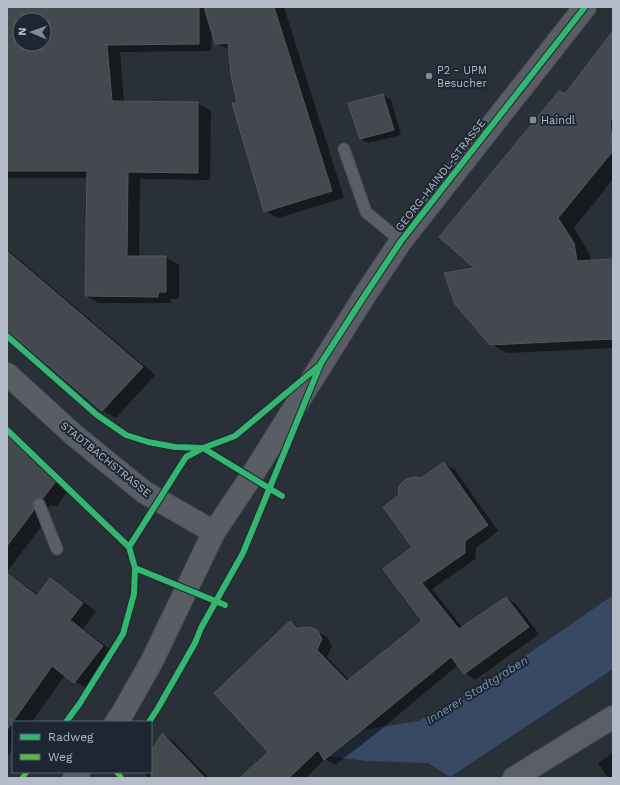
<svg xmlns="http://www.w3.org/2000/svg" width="620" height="785" font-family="'Work Sans',sans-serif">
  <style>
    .water { fill: #384963 }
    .shadow { fill: #0007; fill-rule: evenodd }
    .building { fill: #444950; stroke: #52575f; fill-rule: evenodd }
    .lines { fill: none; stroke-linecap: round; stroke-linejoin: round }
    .lane-casing { stroke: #484c53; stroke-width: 13 }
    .street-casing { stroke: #484c53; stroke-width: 24 }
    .secondary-casing { stroke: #484c53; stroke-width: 24 }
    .lane { stroke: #5a5e66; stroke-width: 11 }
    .street { stroke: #5a5e66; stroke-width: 22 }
    .secondary { stroke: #595d64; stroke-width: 22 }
    .quiet { stroke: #58b947; stroke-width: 5; stroke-dasharray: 10 5; stroke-linecap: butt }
    .cycleway-casing { stroke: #1d2633; stroke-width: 8 }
    .cycleway { stroke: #33b770; stroke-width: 6 }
    .poi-dot { fill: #848b96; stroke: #1d2633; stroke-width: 1.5 }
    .labels { text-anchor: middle; stroke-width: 4; stroke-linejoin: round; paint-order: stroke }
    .poi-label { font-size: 11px; fill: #b4bcc9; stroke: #1d2633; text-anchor: start }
    .street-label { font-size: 11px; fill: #b4bcc9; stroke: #1d2633 }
    .water-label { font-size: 12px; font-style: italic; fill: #7c92b1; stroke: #1d2633 }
  </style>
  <rect width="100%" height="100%" fill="#2a3038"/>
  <path class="water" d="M 613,595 L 613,669 L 450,777 L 428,763 L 367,761 L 328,756 L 362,730 L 418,721 L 488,682 Z"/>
  <path class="shadow" d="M 7,7 L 284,7 L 344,198 L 278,218 L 265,211 L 239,104 L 230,50 L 216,43 L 212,32 L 211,51 L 120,52 L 124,102 L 198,103 L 211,111 L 210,180 L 140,179 L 139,257 L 166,257 L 179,265 L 179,299 L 170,299 L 171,303 L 99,303 L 86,296 L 88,178 L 7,178 ZM 20,20 L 44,20 L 44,44 L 20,44 Z
    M 613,32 L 613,179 L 574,228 L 589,253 L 591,261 L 613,260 L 613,348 L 507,353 L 491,344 L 454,302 L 445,274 L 476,269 L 565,95 Z
    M 383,95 L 391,100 L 401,135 L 368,143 L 361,139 Z
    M 7,249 L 155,375 L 116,418 L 103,411 L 7,328 Z
    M 14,441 L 28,448 L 70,488 L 57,506 L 51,505 L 47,508 L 46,512 L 47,519 L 7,572 L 38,595 L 50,580 L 64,588 L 96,611 L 83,629 L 116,654 L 89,690 L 65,675 L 32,722 L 13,722 L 13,748 L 7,757 L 7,451 Z
    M 444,463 L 455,470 L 498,531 L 476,548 L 475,559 L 432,589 L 462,627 L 506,598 L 516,604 L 539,634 L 475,680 L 465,673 L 458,665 L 373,736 L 335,765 L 325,759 L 306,778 L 242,778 L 269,752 L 290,622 L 301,629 L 317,631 L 328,638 L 332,646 L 327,657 L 349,680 L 423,621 L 414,547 L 421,479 Z
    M 163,735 L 173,741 L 209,778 L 149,778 L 143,772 L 151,772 L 151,754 Z
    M 613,753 L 613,778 L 608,778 L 598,763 Z"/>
  <path class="building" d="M 7,7 L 199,7 L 199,44 L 107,45 L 112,101 L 198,102 L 198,173 L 128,172 L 127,256 L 166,256 L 166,292 L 158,292 L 158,297 L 85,296 L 87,171 L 7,171 ZM 20,20 L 44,20 L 44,44 L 20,44 Z
    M 204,7 L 274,7 L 332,191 L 264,212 L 232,103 L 237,103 L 231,75 L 228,43 L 215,44 Z
    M 613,31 L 613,118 L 610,121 L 613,151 L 558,218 L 574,243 L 577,261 L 613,259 L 613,339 L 490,345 L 455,304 L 444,273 L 474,268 L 439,237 L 559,91 L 565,94 Z
    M 383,94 L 394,130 L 360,139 L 348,103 Z
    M 7,251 L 143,367 L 102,411 L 7,330 Z
    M 7,432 L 57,480 L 43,498 L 37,497 L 33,500 L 32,503 L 34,510 L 7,546 Z
    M 444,462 L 488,525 L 465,541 L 465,553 L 422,583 L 459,629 L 506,597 L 529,627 L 464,674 L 451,657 L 362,730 L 324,760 L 318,750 L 289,778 L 240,778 L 268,752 L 214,693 L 290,621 L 297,628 L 310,627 L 317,630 L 322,639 L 317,650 L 347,681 L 422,621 L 383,569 L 412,547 L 383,507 L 398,496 L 399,486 L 406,479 L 415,477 L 421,478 Z
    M 7,573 L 37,596 L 50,578 L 83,603 L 70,620 L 103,646 L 74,683 L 52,666 L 7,730 Z
    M 162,733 L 205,778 L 151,778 L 151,752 Z"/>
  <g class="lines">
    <defs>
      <path id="lane" d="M 344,149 L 366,212 L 401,241
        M 39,504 L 57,549"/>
      <path id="street" d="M 514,778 L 613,717"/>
      <path id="secondary" d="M 7,374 L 74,435 L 144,492 L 214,532
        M 116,722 L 122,714 L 152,661 L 214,532 L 251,477 L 365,295 L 401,241 L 585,7
        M 74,778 L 79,772"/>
    </defs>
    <use href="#lane" class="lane-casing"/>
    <use href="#street" class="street-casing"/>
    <use href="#secondary" class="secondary-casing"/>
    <use href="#lane" class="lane"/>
    <use href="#street" class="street"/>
    <use href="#secondary" class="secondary"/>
    <path class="quiet" d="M 116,772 L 122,778
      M 22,778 L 27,772"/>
    <defs>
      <path id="cycleway" d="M 7,336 L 97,415 L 126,435 L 148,442 L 175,447 L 203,448 L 282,496
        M 7,430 L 129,547 L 135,568 L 134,594 L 123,634 L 80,703 L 66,722
        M 129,547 L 186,457 L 203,448 L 235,436 L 320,365
        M 135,568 L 225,605
        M 149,722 L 158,708 L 195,643 L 201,628 L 243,553 L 321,363 L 365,295 L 401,241 L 585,7"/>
    </defs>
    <use href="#cycleway" class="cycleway-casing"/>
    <use href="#cycleway" class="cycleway"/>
  </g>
  <g class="poi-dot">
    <circle cx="429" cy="76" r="4"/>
    <rect x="529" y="116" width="8" height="8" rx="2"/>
  </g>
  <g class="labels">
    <g class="poi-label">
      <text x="437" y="74">P2 - UPM<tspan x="437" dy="13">Besucher</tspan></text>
      <text x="541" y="124">Haindl</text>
    </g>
    <g class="street-label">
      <text transform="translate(440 175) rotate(-52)" y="4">GEORG-HAINDL-STRASSE</text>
      <text transform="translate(106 459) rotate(39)" y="4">STADTBACHSTRASSE</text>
    </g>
    <g class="water-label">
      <text transform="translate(477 690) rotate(-32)" y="4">Innerer Stadtgraben</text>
    </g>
  </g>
  <rect width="620" height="785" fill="none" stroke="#b4bcc9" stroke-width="16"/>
  <rect x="12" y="721" width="140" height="52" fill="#1d2633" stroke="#59626f"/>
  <rect x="20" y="734" width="20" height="6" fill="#33b770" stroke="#59626f"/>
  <text x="48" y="741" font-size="12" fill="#b4bcc9">Radweg</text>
  <rect x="20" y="754" width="20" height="6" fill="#58b947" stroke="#59626f"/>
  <text x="48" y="761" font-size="12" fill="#b4bcc9">Weg</text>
  <g transform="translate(32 32) rotate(272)"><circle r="19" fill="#1d2633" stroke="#59626f"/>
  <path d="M0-3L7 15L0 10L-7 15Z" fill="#848b96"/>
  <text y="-6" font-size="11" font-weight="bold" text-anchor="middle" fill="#b4bcc9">N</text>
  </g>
</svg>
